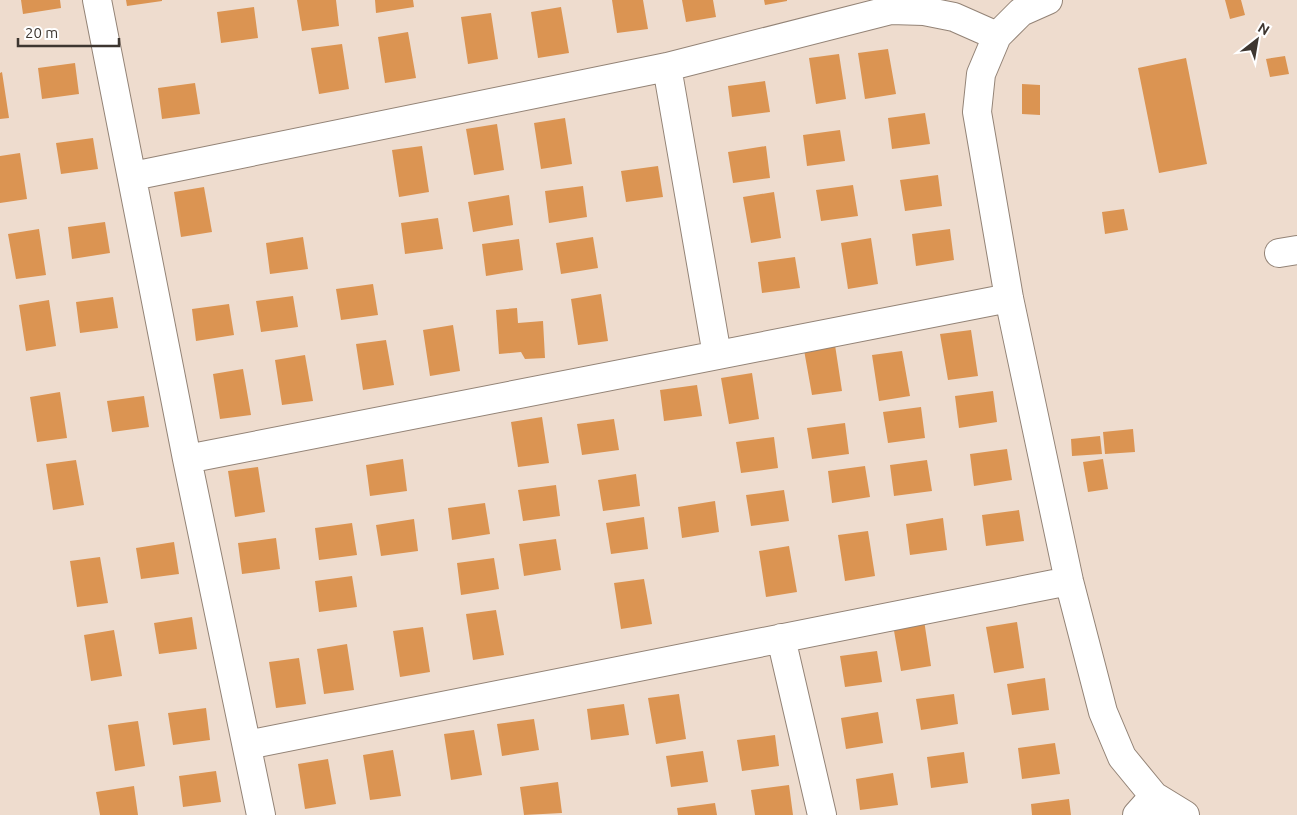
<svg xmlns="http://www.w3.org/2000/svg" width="1297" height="815" font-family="Ubuntu,sans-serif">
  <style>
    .building { fill: #db9452 }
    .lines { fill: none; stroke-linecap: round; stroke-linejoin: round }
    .minor-casing { stroke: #938376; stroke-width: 30 }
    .minor { stroke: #fff; stroke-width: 28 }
  </style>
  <rect width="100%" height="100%" fill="#eedcce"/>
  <path class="building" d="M 21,0 L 60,0 L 61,8 L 23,14 Z
    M 126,0 L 162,0 L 162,1 L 127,6 Z
    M 297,0 L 336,0 L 339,26 L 302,31 Z
    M 375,0 L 413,0 L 414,7 L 376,13 Z
    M 612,0 L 643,0 L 648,29 L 617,33 Z
    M 682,0 L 713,0 L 716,17 L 686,22 Z
    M 764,0 L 787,0 L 787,1 L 765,5 Z
    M 1225,0 L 1241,0 L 1245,15 L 1230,19 Z
    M 254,7 L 258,38 L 221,43 L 217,12 Z
    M 561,7 L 569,53 L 538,58 L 531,12 Z
    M 491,13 L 498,59 L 468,64 L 461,17 Z
    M 408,32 L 416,78 L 385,83 L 378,37 Z
    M 342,44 L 349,89 L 319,94 L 311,48 Z
    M 888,49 L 896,94 L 865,99 L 858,53 Z
    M 839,54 L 846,99 L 816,104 L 809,58 Z
    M 1285,56 L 1289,74 L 1270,77 L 1266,59 Z
    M 1186,58 L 1207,164 L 1159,173 L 1138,68 Z
    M 75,63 L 79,94 L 42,99 L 38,68 Z
    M 2,72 L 9,118 L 0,119 L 0,73 Z
    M 765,81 L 770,112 L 732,117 L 728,86 Z
    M 195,83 L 200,114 L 162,119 L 158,88 Z
    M 1022,84 L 1040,85 L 1040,115 L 1022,114 Z
    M 925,113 L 930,144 L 892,149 L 888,118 Z
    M 565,118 L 572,164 L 541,169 L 534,123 Z
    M 497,124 L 504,170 L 474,175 L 466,129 Z
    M 840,130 L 845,161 L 807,166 L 803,135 Z
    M 93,138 L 98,169 L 61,174 L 56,143 Z
    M 422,146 L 429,192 L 399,197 L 392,150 Z
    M 766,146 L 770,178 L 733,183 L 728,152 Z
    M 20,153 L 27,199 L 0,203 L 0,156 Z
    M 658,166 L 663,197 L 626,202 L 621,171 Z
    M 938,175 L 942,206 L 905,211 L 900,180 Z
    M 853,185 L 858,216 L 821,221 L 816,190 Z
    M 583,186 L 587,217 L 549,223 L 545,191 Z
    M 204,187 L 212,232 L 181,237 L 174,192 Z
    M 774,192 L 781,238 L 751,243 L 743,197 Z
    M 509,195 L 513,225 L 473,232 L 468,202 Z
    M 1124,209 L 1128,230 L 1105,234 L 1102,212 Z
    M 438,218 L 443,249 L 405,254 L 401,223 Z
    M 105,222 L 110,253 L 72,259 L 68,227 Z
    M 39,229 L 46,275 L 16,279 L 8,234 Z
    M 950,229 L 954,260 L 916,266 L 912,234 Z
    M 303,237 L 308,269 L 270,274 L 266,243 Z
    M 593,237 L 598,268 L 561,274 L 556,243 Z
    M 871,238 L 878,284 L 848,289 L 841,243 Z
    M 519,239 L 523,270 L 486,276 L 482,244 Z
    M 795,257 L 800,288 L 762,293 L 758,262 Z
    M 373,284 L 378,315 L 341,320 L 336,289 Z
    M 601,294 L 608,341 L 578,345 L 571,299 Z
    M 293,296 L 298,327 L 261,332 L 256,301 Z
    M 113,297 L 118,328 L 80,333 L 76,302 Z
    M 49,300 L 56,346 L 26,351 L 19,305 Z
    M 229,304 L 234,335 L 196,341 L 192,309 Z
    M 517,308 L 518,323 L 543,321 L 545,358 L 525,359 L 521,352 L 499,354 L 496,310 Z
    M 453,325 L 460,371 L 430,376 L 423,330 Z
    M 971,330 L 978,376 L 948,380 L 940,334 Z
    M 386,340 L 394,385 L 363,390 L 356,344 Z
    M 835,345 L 842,391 L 812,395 L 804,350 Z
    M 902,351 L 910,396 L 879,401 L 872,355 Z
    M 305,355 L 313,401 L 282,405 L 275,360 Z
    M 243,369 L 251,415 L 220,419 L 213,374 Z
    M 752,373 L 759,419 L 729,424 L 721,378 Z
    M 697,385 L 702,416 L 664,421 L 660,390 Z
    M 993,391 L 997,422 L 959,428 L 955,396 Z
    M 60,392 L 67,438 L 37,442 L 30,397 Z
    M 144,396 L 149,427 L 112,432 L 107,401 Z
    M 921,407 L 925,438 L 888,443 L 883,412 Z
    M 542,417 L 549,463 L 518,467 L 511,422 Z
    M 614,419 L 619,450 L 582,455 L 577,424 Z
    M 845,423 L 849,454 L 812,459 L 807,428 Z
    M 1133,429 L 1135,452 L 1105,454 L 1103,432 Z
    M 1100,436 L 1102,454 L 1072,456 L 1071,439 Z
    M 774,437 L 778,468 L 741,473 L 736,442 Z
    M 1007,449 L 1012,480 L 974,486 L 970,454 Z
    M 403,459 L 407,491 L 370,496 L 366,465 Z
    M 1103,459 L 1108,489 L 1088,492 L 1083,462 Z
    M 76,460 L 84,505 L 53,510 L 46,464 Z
    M 927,460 L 932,491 L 894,496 L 890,465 Z
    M 865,466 L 870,497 L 832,503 L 828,471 Z
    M 258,467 L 265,512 L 235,517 L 228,471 Z
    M 636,474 L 640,506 L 603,511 L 598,480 Z
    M 556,485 L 560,516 L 523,521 L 518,490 Z
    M 784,490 L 789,521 L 751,526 L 746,495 Z
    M 715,501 L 719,532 L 682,538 L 678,507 Z
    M 485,503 L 490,534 L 452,540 L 448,508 Z
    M 1019,510 L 1024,541 L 986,546 L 982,515 Z
    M 644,517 L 648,549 L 611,554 L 606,523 Z
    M 943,518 L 947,550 L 910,555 L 906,524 Z
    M 414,519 L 418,551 L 381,556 L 376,525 Z
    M 352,523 L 357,555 L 319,560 L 315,528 Z
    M 868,531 L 875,576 L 845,581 L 838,535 Z
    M 276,538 L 280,569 L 242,574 L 238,543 Z
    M 556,539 L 561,570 L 524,576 L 519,544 Z
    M 174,542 L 179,574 L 141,579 L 136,548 Z
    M 789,546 L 797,592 L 766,597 L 759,551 Z
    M 100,557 L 108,603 L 77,607 L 70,561 Z
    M 494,558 L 499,589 L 461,595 L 457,563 Z
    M 352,576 L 357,607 L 319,612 L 315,581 Z
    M 644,579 L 652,624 L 621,629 L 614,583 Z
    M 496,610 L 504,655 L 473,660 L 466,614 Z
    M 192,617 L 197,649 L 159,654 L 154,623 Z
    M 924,620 L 931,666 L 901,671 L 893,625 Z
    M 1017,622 L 1024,668 L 994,673 L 986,627 Z
    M 423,627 L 430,672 L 400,677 L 393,631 Z
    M 114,630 L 122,676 L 91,681 L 84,635 Z
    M 347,644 L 354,690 L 324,694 L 317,649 Z
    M 877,651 L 882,682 L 845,687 L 840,656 Z
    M 299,658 L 306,704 L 276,708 L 269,662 Z
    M 1045,678 L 1049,710 L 1012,715 L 1007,684 Z
    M 679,694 L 686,739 L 656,744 L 648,698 Z
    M 954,694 L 958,724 L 921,730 L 916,699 Z
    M 624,704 L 629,735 L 591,740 L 587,709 Z
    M 206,708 L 210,740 L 173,745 L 168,713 Z
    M 878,712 L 883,743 L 846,749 L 841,718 Z
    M 534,719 L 539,750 L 502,756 L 497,724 Z
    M 138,721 L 145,766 L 115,771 L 108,725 Z
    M 474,730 L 482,775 L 451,780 L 444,734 Z
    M 775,735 L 779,766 L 742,771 L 737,740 Z
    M 1055,743 L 1060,774 L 1022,779 L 1018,748 Z
    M 393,750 L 401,796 L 370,800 L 363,755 Z
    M 703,751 L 708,782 L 671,787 L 666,756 Z
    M 964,752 L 968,783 L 931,788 L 927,757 Z
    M 328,759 L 336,804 L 305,809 L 298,764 Z
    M 216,771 L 221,802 L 183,807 L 179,776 Z
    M 893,773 L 898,805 L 860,810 L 856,779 Z
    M 558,782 L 562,813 L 524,815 L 520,787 Z
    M 789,785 L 793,815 L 755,815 L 751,790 Z
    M 134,786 L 138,815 L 100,815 L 96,792 Z
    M 1069,799 L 1071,815 L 1032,815 L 1031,804 Z
    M 715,803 L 717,815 L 678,815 L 677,808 Z"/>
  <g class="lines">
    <defs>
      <path id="minor" d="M 97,0 L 187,459 L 261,815
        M 1048,0 L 1021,12 L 997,36 L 981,74 L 977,112 L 1009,298 L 1069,581 L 1103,712 L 1122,757 L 1154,796 L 1185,815
        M 667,67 L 717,355
        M 133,176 L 667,67 L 891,10 L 924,11 L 954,17 L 997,36
        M 1279,253 L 1297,250
        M 187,459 L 1009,298
        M 781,638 L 822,815
        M 247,745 L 1069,581
        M 1137,815 L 1154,796"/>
    </defs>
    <use href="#minor" class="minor-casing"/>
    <use href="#minor" class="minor"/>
  </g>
  <g transform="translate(1257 40) rotate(31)" stroke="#ffffff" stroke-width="4" paint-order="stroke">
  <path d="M0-4L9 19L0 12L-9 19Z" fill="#3d3630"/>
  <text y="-8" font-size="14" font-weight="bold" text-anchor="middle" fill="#3d3630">N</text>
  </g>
  <path d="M18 38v8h101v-8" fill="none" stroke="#3d3630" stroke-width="2.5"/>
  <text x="25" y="38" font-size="15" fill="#3d3630" stroke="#ffffff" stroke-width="4" paint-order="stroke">20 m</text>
</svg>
